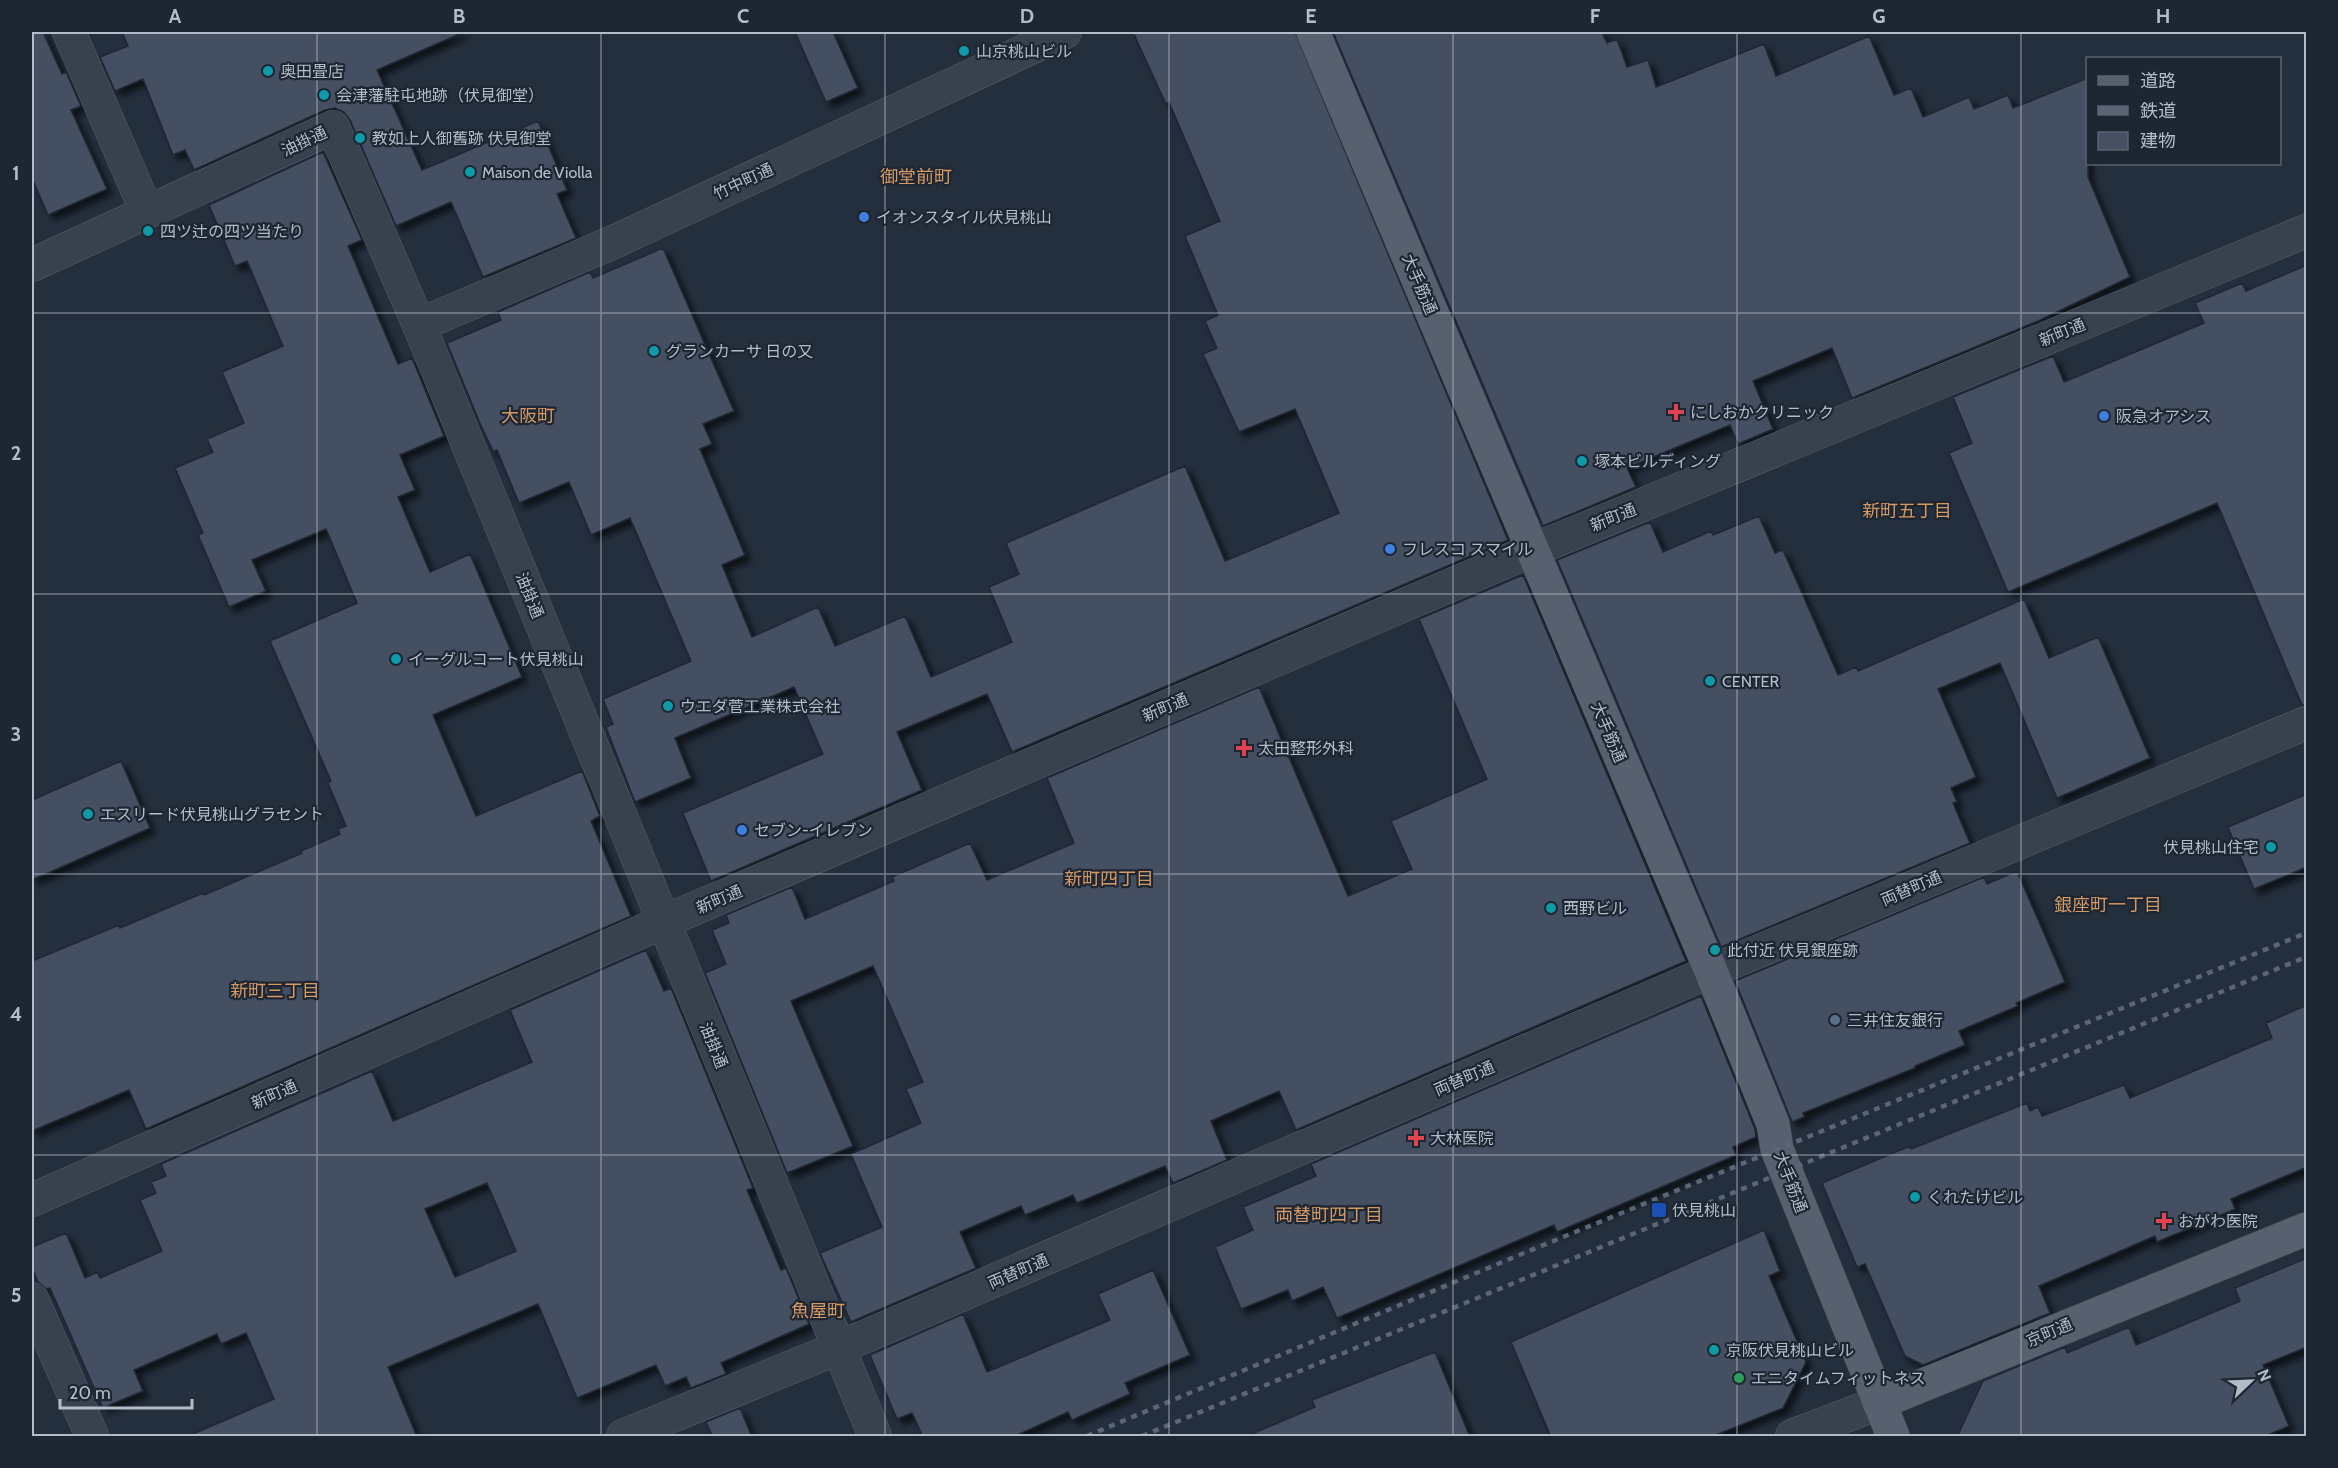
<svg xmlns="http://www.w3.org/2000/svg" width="2338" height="1468" font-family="Cabin,'Noto Sans JP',sans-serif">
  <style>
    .building { fill: #455062; stroke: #1f2835; stroke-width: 1.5; fill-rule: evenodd; filter: url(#shadow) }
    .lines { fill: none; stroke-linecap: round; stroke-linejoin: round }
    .minor-casing { stroke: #565f6c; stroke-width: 34 }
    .major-casing { stroke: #424a57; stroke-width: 34 }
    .minor { stroke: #38414e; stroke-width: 33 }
    .major { stroke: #56606e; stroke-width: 33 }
    .rail { stroke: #5a6575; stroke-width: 4.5; stroke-dasharray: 6 6; stroke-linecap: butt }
    .grid { fill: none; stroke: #b5bcc9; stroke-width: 1.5; stroke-opacity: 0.55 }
    .culture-dot { fill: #0f9aa8; stroke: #1d2633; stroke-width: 2 }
    .shop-dot { fill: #3f7fe0; stroke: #1d2633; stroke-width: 2 }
    .health-dot { fill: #e0444e; stroke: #1d2633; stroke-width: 2 }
    .service-dot { fill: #5c6f8a; stroke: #1d2633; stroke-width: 2 }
    .transit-dot { fill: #1a4fb4; stroke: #1d2633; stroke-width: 2 }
    .leisure-dot { fill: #2e9e5b; stroke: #1d2633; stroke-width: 2 }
    .labels { text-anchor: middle; stroke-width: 4.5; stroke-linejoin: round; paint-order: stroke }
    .poi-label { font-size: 16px; fill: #b5bcc9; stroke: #1d2633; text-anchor: start }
    .street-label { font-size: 16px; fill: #b5bcc9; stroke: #1d2633 }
    .neighbourhood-label { font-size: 18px; fill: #d59964; stroke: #1d2633 }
    .neatline { fill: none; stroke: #b5bcc9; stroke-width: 2 }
    .grid-label { font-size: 20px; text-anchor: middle; font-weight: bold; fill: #b5bcc9 }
  </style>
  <defs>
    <filter id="shadow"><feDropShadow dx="5.5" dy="5.5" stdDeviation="3" flood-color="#0009"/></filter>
  </defs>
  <rect width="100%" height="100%" fill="#242f3e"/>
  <path class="building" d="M 32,32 L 43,32 L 62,74 L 66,72 L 81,106 L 71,110 L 107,189 L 48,215 L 32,178 Z
    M 122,32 L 464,32 L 377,70 L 422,170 L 538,121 L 567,190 L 557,194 L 576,238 L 483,277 L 451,202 L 396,226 L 350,120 L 344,112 L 335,108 L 325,110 L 194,170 L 185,150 L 173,155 L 143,79 L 115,91 L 100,57 L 128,46 Z
    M 795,32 L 833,32 L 858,88 L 826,102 Z
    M 1133,32 L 1295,32 L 1508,540 L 1012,752 L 987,694 L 897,732 L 922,790 L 711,881 L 683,813 L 823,754 L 794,687 L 675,738 L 691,778 L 635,802 L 606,727 L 613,724 L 603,699 L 691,661 L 630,518 L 591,535 L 569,482 L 519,503 L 497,450 L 493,451 L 479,421 L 447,343 L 501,320 L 498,312 L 590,272 L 593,278 L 663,248 L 734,411 L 703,424 L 712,444 L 700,449 L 745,555 L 722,565 L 752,637 L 818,607 L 835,646 L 905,616 L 931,677 L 1012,642 L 989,587 L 1019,574 L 1006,543 L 1185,466 L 1225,561 L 1339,513 L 1295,409 L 1239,432 L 1203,354 L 1217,348 L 1205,321 L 1218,315 L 1185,236 L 1220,221 L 1169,102 L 1166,104 Z
    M 1333,32 L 1602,32 L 1607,43 L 1617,39 L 1627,67 L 1648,60 L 1656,87 L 1764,44 L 1776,76 L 1869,36 L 1894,95 L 1911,88 L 1923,117 L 1969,97 L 1974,109 L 2008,95 L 2013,108 L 2088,78 L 2088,177 L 2130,277 L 2038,321 L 1852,398 L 1832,348 L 1753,381 L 1773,429 L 1738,444 L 1730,425 L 1627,468 L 1636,487 L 1543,526 Z
    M 323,152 L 362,240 L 348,246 L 398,364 L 412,358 L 444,436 L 400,455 L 415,490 L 398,497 L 430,572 L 470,554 L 522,677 L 433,715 L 476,816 L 582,771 L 600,816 L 591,821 L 631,916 L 146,1129 L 129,1090 L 32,1131 L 32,961 L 119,925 L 120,928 L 203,893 L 204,895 L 302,853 L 301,851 L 340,834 L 338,829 L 346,826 L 328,783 L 331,781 L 270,641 L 357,603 L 326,529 L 252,560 L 266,591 L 229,607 L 198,535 L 203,533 L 175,468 L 213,452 L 207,439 L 244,423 L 222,372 L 283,346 L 247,261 L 235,266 L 209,205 Z
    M 2307,265 L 2307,705 L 2302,705 L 2217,503 L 2008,592 L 1949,453 L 1972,443 L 1953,397 L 2053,356 L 2064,382 L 2204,323 L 2195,303 L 2242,283 L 2246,291 Z
    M 1759,516 L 1775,553 L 1783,550 L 1838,675 L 1856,667 L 1858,671 L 2024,599 L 2049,658 L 2098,637 L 2150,758 L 2057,798 L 2000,663 L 1938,689 L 1976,777 L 1951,788 L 1957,802 L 1953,803 L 1970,843 L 1721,947 L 1557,560 L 1650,522 L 1663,552 L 1711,531 L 1713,535 Z
    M 1523,575 L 1686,961 L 1296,1130 L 1279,1091 L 1211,1121 L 1227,1160 L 1173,1183 L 1165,1166 L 1077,1203 L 1073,1195 L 1025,1215 L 1021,1206 L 960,1232 L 976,1268 L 851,1322 L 820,1253 L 882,1227 L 851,1154 L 921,1123 L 906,1089 L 923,1082 L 873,966 L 791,1001 L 853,1146 L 787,1173 L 705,973 L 726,964 L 712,930 L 729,923 L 726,915 L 792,887 L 805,919 L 894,881 L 892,877 L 970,843 L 987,880 L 1074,843 L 1047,778 L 1259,687 L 1348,896 L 1412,869 L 1391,821 L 1487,779 L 1419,619 Z
    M 121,761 L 150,828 L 32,880 L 32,800 Z
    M 2307,794 L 2307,867 L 2254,889 L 2228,827 Z
    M 2017,871 L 2065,982 L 2016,1003 L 2018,1006 L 1959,1031 L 1965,1045 L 1915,1066 L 1915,1068 L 1803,1113 L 1804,1117 L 1792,1122 L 1735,981 L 1984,877 L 1987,884 Z
    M 646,950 L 664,991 L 671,988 L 753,1188 L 747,1190 L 781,1270 L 786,1268 L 809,1324 L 721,1363 L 726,1374 L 691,1388 L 686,1377 L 665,1386 L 656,1365 L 577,1398 L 538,1304 L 388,1367 L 417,1437 L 186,1437 L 274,1399 L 246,1333 L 221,1344 L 217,1334 L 134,1370 L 143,1391 L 103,1408 L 50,1288 L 47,1289 L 38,1282 L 32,1267 L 32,1247 L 66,1233 L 85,1278 L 97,1272 L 100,1278 L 162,1251 L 140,1200 L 156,1193 L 151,1182 L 166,1176 L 161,1164 L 372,1071 L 393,1121 L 532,1062 L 510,1010 ZM 487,1183 L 516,1251 L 455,1277 L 425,1209 Z
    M 1701,996 L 1755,1129 L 1756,1137 L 1733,1147 L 1736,1155 L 1557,1232 L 1554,1225 L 1337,1318 L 1323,1287 L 1292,1301 L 1288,1290 L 1241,1309 L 1215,1247 L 1253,1230 L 1243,1207 L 1316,1176 L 1311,1164 Z
    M 2307,1005 L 2307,1167 L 2231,1199 L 2235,1209 L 2157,1242 L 2155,1236 L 2039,1286 L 2050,1313 L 1923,1365 L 1905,1356 L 1865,1264 L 1857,1267 L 1822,1183 L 1910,1146 L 1911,1149 L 2027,1103 L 2030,1111 L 2038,1107 L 2042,1116 L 2124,1085 L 2130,1098 L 2272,1038 L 2266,1023 Z
    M 1764,1230 L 1780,1271 L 1769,1276 L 1806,1362 L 1783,1408 L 1711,1437 L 1551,1437 L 1511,1342 Z
    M 2307,1258 L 2307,1347 L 2263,1365 L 2289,1426 L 2263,1437 L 1957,1437 L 1983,1381 L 2065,1347 L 2067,1353 L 2129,1327 L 2136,1345 L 2240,1301 L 2235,1288 Z
    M 1153,1270 L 1190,1355 L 1125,1383 L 1130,1394 L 1072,1420 L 1068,1412 L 1013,1437 L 923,1437 L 912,1413 L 897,1419 L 870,1355 L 963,1314 L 987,1372 L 1110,1320 L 1098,1294 Z
    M 1435,1352 L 1470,1437 L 1245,1437 L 1315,1407 L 1312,1400 Z
    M 740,1408 L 752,1437 L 713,1437 L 706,1422 Z"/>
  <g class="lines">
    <defs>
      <path id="minor" d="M 69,32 L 147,212
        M 32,265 L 333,127 L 419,325 L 875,1436
        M 419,325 L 616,241 L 1065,32
        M 32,1200 L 663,922 L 1528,552 L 2306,231
        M 32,1299 L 92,1436
        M 623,1436 L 838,1348 L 1711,971 L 2306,723
        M 1792,1436 L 1879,1403"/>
      <path id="major" d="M 1313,32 L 1711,971 L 1773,1124 L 1777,1149 L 1893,1436
        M 1879,1403 L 2306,1229"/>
    </defs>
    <use href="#minor" class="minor-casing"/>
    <use href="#major" class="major-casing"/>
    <use href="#minor" class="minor"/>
    <use href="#major" class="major"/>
    <path class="rail" d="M 1087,1436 L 1524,1253 L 2306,933
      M 1142,1436 L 2306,957"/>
  </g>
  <path class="grid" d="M 317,32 L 317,1436M 601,32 L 601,1436M 885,32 L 885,1436M 1169,32 L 1169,1436M 1453,32 L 1453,1436M 1737,32 L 1737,1436M 2021,32 L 2021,1436M 32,313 L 2306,313M 32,594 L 2306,594M 32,874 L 2306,874M 32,1155 L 2306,1155"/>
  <g class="culture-dot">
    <circle cx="964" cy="51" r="6"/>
    <circle cx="268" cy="71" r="6"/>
    <circle cx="324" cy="95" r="6"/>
    <circle cx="360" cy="138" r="6"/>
    <circle cx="470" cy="172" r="6"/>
    <circle cx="148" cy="231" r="6"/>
    <circle cx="654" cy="351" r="6"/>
    <circle cx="1582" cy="461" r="6"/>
    <circle cx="396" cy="659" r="6"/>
    <circle cx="1710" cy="681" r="6"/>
    <circle cx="668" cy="706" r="6"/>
    <circle cx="88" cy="814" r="6"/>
    <circle cx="2271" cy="847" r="6"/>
    <circle cx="1551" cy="908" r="6"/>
    <circle cx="1715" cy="950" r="6"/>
    <circle cx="1915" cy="1197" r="6"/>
    <circle cx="1714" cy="1350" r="6"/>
  </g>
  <g class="shop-dot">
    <circle cx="864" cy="217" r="6"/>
    <circle cx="2104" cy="416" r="6"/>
    <circle cx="1390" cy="549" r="6"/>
    <circle cx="742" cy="830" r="6"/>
  </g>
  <g class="health-dot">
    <path d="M1673 403h6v6h6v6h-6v6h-6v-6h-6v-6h6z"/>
    <path d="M1241 739h6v6h6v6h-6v6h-6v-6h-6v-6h6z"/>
    <path d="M1413 1129h6v6h6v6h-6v6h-6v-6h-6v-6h6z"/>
    <path d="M2161 1212h6v6h6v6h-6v6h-6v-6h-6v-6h6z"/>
  </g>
  <circle class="service-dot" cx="1835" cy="1020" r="6"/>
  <rect class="transit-dot" x="1651" y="1202" width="16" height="16" rx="3"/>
  <circle class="leisure-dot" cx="1739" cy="1378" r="6"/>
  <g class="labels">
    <g class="poi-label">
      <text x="976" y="57">山京桃山ビル</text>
      <text x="280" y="77">奥田畳店</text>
      <text x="336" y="101">会津藩駐屯地跡（伏見御堂）</text>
      <text x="372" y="144">教如上人御舊跡 伏見御堂</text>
      <text x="482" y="178">Maison de Violla</text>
      <text x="876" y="223">イオンスタイル伏見桃山</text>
      <text x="160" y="237">四ツ辻の四ツ当たり</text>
      <text x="666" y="357">グランカーサ 日の又</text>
      <text x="1690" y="418">にしおかクリニック</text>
      <text x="2116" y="422">阪急オアシス</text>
      <text x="1594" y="467">塚本ビルディング</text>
      <text x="1402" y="555">フレスコ スマイル</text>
      <text x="408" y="665">イーグルコート伏見桃山</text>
      <text x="1722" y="687">CENTER</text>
      <text x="680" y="712">ウエダ菅工業株式会社</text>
      <text x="1258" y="754">太田整形外科</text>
      <text x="100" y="820">エスリード伏見桃山グラセント</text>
      <text x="754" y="836">セブン-イレブン</text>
      <text x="2259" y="853" text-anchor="end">伏見桃山住宅</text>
      <text x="1563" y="914">西野ビル</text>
      <text x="1727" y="956">此付近 伏見銀座跡</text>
      <text x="1847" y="1026">三井住友銀行</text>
      <text x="1430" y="1144">大林医院</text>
      <text x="1927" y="1203">くれたけビル</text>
      <text x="1672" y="1216">伏見桃山</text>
      <text x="2178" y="1227">おがわ医院</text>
      <text x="1726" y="1356">京阪伏見桃山ビル</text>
      <text x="1751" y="1384">エニタイムフィットネス</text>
    </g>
    <g class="street-label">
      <text transform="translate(304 141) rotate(-25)" y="6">油掛通</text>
      <text transform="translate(743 181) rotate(-25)" y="6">竹中町通</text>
      <text transform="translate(1420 284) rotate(67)" y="6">大手筋通</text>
      <text transform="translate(2062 332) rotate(-22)" y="6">新町通</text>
      <text transform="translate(1613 517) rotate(-22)" y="6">新町通</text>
      <text transform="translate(530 595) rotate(68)" y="6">油掛通</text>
      <text transform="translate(1165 707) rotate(-23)" y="6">新町通</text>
      <text transform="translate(1609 732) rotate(67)" y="6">大手筋通</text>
      <text transform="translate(1911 888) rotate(-23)" y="6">両替町通</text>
      <text transform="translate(719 899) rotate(-23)" y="6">新町通</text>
      <text transform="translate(714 1045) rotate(68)" y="6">油掛通</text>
      <text transform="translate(1464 1078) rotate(-23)" y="6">両替町通</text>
      <text transform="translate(274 1094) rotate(-24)" y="6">新町通</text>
      <text transform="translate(1791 1182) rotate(69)" y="6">大手筋通</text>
      <text transform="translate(1018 1271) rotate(-23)" y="6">両替町通</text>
      <text transform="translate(2049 1332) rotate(-23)" y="6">京町通</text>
    </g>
    <g class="neighbourhood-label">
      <text x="916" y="183">御堂前町</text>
      <text x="528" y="422">大阪町</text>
      <text x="1907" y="517">新町五丁目</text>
      <text x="1109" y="885">新町四丁目</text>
      <text x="2108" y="911">銀座町一丁目</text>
      <text x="275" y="997">新町三丁目</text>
      <text x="1329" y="1221">両替町四丁目</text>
      <text x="818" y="1317">魚屋町</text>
    </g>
  </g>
  <rect width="2338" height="1468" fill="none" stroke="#1d2633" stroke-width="66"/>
  <rect x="2086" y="57" width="195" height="108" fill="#1d2633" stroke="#5a626f" stroke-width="1.5"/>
  <rect x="2098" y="76" width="30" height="9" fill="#56606e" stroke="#5a626f" stroke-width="1.5"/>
  <text x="2140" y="87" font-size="18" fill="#b5bcc9">道路</text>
  <rect x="2098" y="106" width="30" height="9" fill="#5a6575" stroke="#5a626f" stroke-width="1.5"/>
  <text x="2140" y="117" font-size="18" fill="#b5bcc9">鉄道</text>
  <rect x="2098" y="132" width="30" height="18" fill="#455062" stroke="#5a626f" stroke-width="1.5"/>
  <text x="2140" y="147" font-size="18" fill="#b5bcc9">建物</text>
  <g transform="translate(2251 1381) rotate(67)" stroke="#1d2633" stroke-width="4.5" paint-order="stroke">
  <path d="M0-4.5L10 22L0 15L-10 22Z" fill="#b5bcc9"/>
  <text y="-9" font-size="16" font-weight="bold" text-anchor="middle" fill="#b5bcc9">N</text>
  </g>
  <path d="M60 1399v9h132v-9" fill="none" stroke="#b5bcc9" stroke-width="3"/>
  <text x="69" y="1399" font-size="18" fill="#b5bcc9" stroke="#1d2633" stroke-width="4.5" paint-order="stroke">20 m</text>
  <rect x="33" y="33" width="2272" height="1402" class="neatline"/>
  <g class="grid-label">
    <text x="175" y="23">A</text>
    <text x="459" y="23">B</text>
    <text x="743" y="23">C</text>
    <text x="1027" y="23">D</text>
    <text x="1311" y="23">E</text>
    <text x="1595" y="23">F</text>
    <text x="1879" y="23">G</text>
    <text x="2163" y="23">H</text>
    <text x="16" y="180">1</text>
    <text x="16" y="460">2</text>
    <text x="16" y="741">3</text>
    <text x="16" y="1021">4</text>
    <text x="16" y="1302">5</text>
  </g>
</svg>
